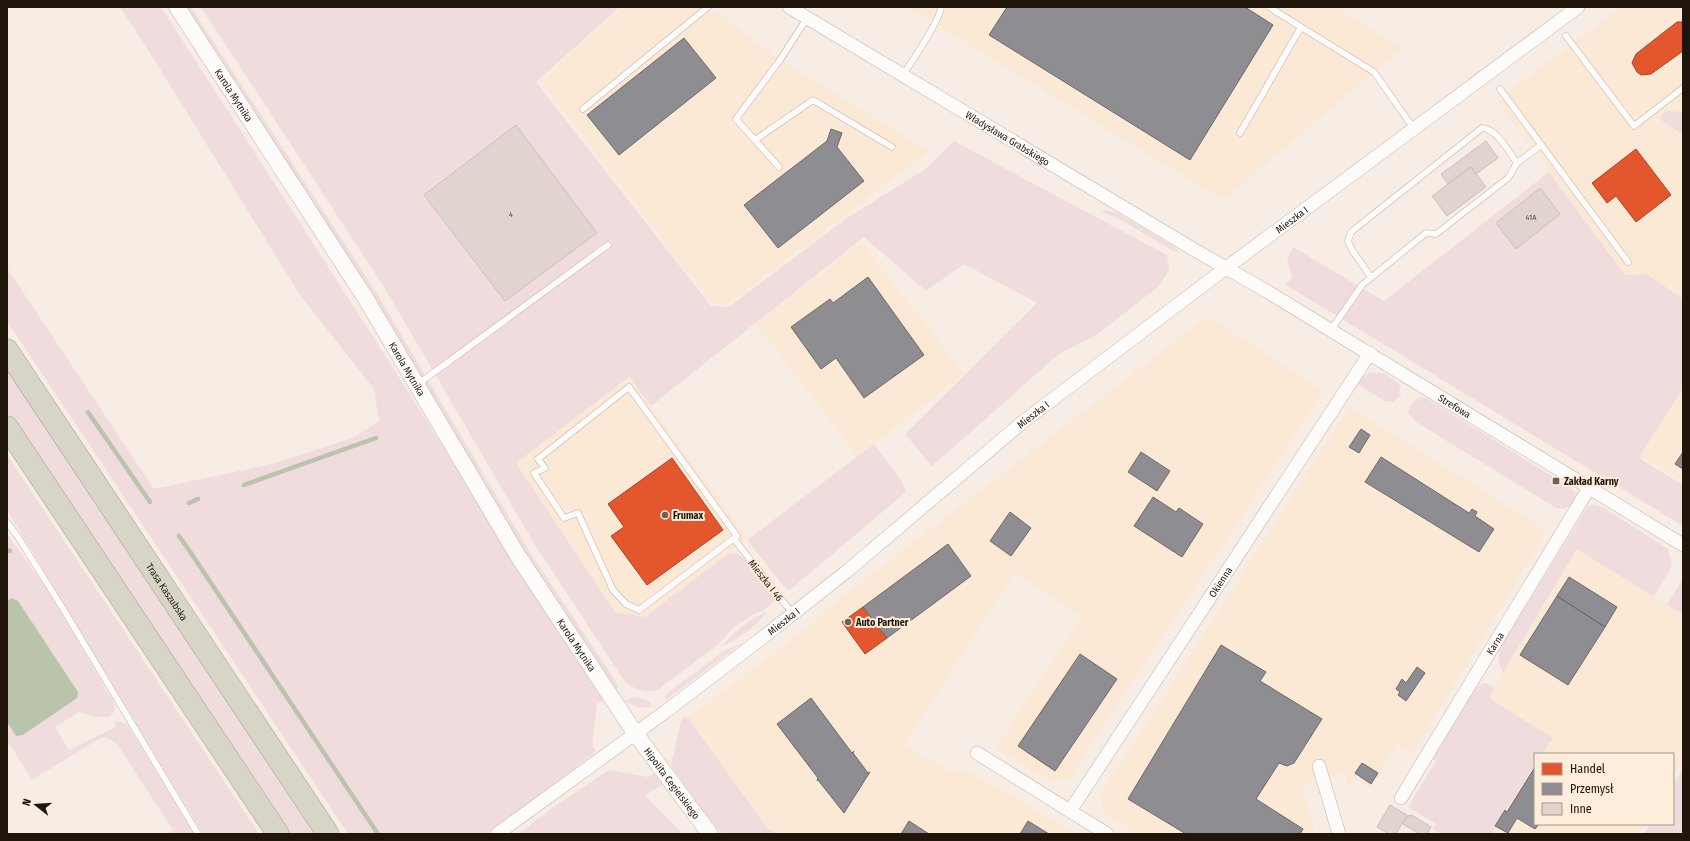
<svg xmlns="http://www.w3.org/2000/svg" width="1690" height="841" font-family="'Fira Sans Condensed',sans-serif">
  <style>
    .built { fill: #fbe8d5 }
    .green { fill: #f0dcdd }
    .water { fill: #b9c4ab }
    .shops { fill: #e4572e; stroke: #a94324 }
    .industry { fill: #8d8d92; stroke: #6c696a }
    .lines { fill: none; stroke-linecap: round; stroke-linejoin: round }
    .stream { stroke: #b9c4ab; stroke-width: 4.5 }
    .building { fill: #e1d4ce; stroke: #cbbfb9 }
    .service-casing { stroke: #bdb3aa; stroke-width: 7 }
    .minor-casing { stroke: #bdb3aa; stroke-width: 14 }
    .tertiary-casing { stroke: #bdb3aa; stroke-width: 17 }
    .motorway-casing { stroke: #a79f8f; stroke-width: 23 }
    .service { stroke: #fefcfb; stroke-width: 6 }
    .minor { stroke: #fefcfb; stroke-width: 13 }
    .tertiary { stroke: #fefcfb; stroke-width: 16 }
    .motorway { stroke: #d7d4c8; stroke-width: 22 }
    .poi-dot { fill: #6b6157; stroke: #ffeddc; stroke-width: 1.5 }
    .labels { text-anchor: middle; stroke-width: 4; stroke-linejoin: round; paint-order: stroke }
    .number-label { font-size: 8px; fill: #52483f }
    .street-label { font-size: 10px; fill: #1f150b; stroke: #ffeddc }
    .poi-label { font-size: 10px; font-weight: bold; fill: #1f150b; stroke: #ffeddc; text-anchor: start }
  </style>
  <rect width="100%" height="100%" fill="#f7ede4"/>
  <path class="built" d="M 622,7 L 710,7 L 774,56 L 929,151 L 727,305 L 710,302 L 540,81 Z
    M 908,7 L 1336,7 L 1402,48 L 1223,200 Z
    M 1622,7 L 1683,7 L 1683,299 L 1647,274 L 1625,275 L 1497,100 Z
    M 862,242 L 964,374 L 857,457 L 756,323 Z
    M 1208,316 L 1323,392 L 1069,779 L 1052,782 L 996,748 L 1082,616 L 1015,572 L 904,745 L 952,773 L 966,770 L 993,787 L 995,785 L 1074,834 L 777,834 L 768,829 L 688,718 L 775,653 L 818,619 L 827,609 Z
    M 629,377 L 749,538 L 645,617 L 615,612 L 516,463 Z
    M 1683,388 L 1683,482 L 1640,456 Z
    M 1350,407 L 1547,531 L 1412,754 L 1397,744 L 1371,788 L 1354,777 L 1349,785 L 1344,773 L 1302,784 L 1315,834 L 1138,834 L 1104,813 L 1100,796 Z
    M 1577,549 L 1683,615 L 1683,758 L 1673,774 L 1673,754 L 1542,754 L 1552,738 L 1489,698 Z
    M 1535,765 L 1535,824 L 1643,824 L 1637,834 L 1491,834 Z"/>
  <path class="green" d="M 120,7 L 161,7 L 397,374 L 603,700 L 597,704 L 592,745 L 596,751 L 575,768 L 486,834 L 348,834 L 7,321 L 7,268 L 154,489 L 272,464 L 353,438 L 379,421 L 374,389 L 300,295 L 150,53 Z
    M 186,7 L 191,7 L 376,292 L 528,549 L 618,685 L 616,691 L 525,553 L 372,293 Z
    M 201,7 L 620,7 L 536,82 L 711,306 L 729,307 L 847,218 L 924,170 L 954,141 L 1167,255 L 1169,270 L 1158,287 L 1096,335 L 1059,354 L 932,466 L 905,434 L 1037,303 L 964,264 L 926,291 L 864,237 L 651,406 L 629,377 L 516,463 L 615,612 L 645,617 L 729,553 L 737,554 L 745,559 L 776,600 L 765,609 L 750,616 L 733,628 L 719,644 L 659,689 C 647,694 631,689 623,679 L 535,545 L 384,287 Z
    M 1667,111 L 1683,112 L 1683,135 L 1661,120 L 1661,116 Z
    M 1549,172 L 1625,275 L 1647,274 L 1683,299 L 1683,388 L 1640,456 L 1639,456 L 1642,460 L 1683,485 L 1683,526 L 1286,285 L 1292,276 L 1287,260 L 1293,247 L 1384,301 Z
    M 1107,210 L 1117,213 L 1173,246 L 1180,253 L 1173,251 L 1121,220 L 1101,211 Z
    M 7,365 L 319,834 L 287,834 L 7,411 Z
    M 1371,372 L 1385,374 L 1399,384 L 1401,395 L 1393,402 L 1385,401 L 1358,385 L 1362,377 Z
    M 1421,397 L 1426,398 L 1568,486 L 1576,493 L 1573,504 L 1564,509 L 1556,508 L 1416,422 L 1408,413 C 1411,404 1413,400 1421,397 Z
    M 874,444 L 902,481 L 906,492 L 790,590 L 786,589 L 747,540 Z
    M 7,455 L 259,834 L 203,834 L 7,510 Z
    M 1595,505 L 1604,508 L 1668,549 L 1672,566 L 1654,597 L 1577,549 L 1503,673 C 1498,663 1497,656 1502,645 L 1588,506 Z
    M 7,536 L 12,537 L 10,539 C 51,589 81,648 114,703 L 115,711 L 109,717 L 96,717 L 79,712 L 55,727 L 69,750 L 116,727 L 114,723 L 117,721 L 127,724 L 194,834 L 166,834 L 173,830 L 117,744 L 110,739 L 102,737 L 32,780 L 7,740 Z
    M 1683,579 L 1683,615 L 1667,605 Z
    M 767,612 C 754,628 740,638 721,647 C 736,630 746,621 767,612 Z
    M 743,642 L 666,700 L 665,695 L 724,651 Z
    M 1483,683 L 1488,684 L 1495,688 L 1489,698 L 1553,738 L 1542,754 L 1535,754 L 1535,765 L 1491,834 L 1441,834 L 1433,829 L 1436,824 L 1408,807 L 1436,761 L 1432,759 L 1475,688 Z
    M 634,697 L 647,700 L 653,706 C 644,709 633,707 625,701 Z
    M 682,717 L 688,718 L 768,829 L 777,834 L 722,834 L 697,803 L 671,765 Z
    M 1683,769 L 1683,834 L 1644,834 L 1650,824 L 1673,824 L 1673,785 Z
    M 609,770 L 648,777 L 654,773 L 663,784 L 645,795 L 683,834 L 518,834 L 551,809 Z"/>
  <path class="water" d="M 12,598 L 18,601 L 78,692 L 77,698 L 23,735 L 16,736 L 7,722 L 7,601 Z"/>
  <path class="shops" d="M 1677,22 L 1683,22 L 1683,51 L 1651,74 L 1641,75 L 1637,72 L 1632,63 L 1636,54 Z
    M 1636,149 L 1671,195 L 1636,222 L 1616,196 L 1607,203 L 1592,183 Z
    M 672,458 L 723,530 L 647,585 L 611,536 L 624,527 L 608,504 Z
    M 863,607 L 887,638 L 865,654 L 842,622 Z"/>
  <path class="industry" d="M 1007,7 L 1245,7 L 1273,25 L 1190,160 L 989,35 Z
    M 684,38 L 716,78 L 619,155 L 587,115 Z
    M 831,129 L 842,133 L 837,147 L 864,181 L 778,248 L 744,205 L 827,141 Z
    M 868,277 L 924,355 L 864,398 L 836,358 L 821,369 L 791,327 L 830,299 L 833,303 Z
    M 1361,429 L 1370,435 L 1359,453 L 1349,447 Z
    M 1141,452 L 1170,471 L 1157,491 L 1128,472 Z
    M 1683,452 L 1683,469 L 1675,464 Z
    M 1381,457 L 1469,513 L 1472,509 L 1477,512 L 1475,516 L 1494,529 L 1479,552 L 1365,482 Z
    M 1153,497 L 1176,512 L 1179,508 L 1203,524 L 1182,557 L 1134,526 Z
    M 1010,512 L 1031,528 L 1011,556 L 990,541 Z
    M 948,544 L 971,576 L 887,638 L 863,607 Z
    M 1569,577 L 1617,607 L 1605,627 L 1557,596 Z
    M 1557,596 L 1605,627 L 1568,685 L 1520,655 Z
    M 1221,645 L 1266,672 L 1260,681 L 1322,719 L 1294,763 L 1287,766 L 1279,763 L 1256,799 L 1303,829 L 1300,834 L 1186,834 L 1128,799 Z
    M 1080,654 L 1117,679 L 1055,771 L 1018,746 Z
    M 1417,667 L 1425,673 L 1406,701 L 1398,695 L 1400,692 L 1396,689 L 1402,679 L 1406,683 Z
    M 811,698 L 852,753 L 854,751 L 853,753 L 868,773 L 870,772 L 844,813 L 818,780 L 817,781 L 818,778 L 777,724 Z
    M 1362,763 L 1378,773 L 1371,784 L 1355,773 Z
    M 1535,767 L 1535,824 L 1539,824 L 1535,829 L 1517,818 L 1508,833 L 1495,826 L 1505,810 L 1507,812 Z
    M 909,821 L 929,834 L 901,834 Z
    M 1028,821 L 1049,834 L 1020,834 Z"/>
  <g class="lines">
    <path class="stream" d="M 88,412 L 150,502
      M 244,485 L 376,438
      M 189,503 L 198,499
      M 179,536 L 189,550 L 378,834
      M 7,550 L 10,551"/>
  </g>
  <path class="building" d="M 516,125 L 597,233 L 505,301 L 424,195 Z
    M 1486,141 L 1498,158 L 1476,174 L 1471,167 L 1448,184 L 1441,174 Z
    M 1471,167 L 1486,187 L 1447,216 L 1432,196 Z
    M 1540,188 L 1560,214 L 1516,249 L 1496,223 Z
    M 1390,805 L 1407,815 L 1396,834 L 1389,834 L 1377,827 Z
    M 1412,815 L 1431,827 L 1427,834 L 1419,834 L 1403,824 L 1408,816 Z"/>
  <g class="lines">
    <defs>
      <path id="service" d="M 1269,7 L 1301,27
        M 1566,36 L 1634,126 L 1683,88
        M 903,75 C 911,63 941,19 941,7
        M 1500,89 L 1628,262
        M 583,109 L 708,7
        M 1240,133 L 1301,27 L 1374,72 L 1414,129
        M 755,140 L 813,100 L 892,147
        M 779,167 L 736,119 L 780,60 L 807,18
        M 1371,277 L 1352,250 L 1348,241 L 1351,232 L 1482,128 C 1496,128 1509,152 1517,163
        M 1331,330 L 1362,285 L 1426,233 L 1436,234 L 1508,178 L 1517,163 L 1541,145
        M 418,384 L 608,245
        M 629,387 L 737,536 L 639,610 L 626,604 L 613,590 L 578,513 L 564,518 L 534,473 L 545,468 L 538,459 Z
        M 7,522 L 18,537 L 62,607 L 198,834
        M 734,539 L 793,614"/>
      <g id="minor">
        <path id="s1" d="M 789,7 L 1198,252 L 1268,292 L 1683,545"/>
        <path d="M 977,753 L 1107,834"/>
        <path d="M 1319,766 L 1339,834"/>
        <path id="s2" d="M 1401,798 L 1589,488"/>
        <path id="s3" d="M 1070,811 L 1370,353"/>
        <path id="s4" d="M 497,834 L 665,712 L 762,638 L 846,572 L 1024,421 L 1226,268 L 1578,7"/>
      </g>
      <g id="tertiary">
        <path id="s5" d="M 177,7 L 366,299 L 518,556 L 635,733 L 710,834"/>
      </g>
      <g id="motorway">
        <path id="s6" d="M 7,350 L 328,834"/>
        <path d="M 7,427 L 278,834"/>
      </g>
    </defs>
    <use href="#service" class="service-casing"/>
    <use href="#minor" class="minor-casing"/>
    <use href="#tertiary" class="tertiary-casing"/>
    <use href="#motorway" class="motorway-casing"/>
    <use href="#service" class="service"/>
    <use href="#minor" class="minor"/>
    <use href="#tertiary" class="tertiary"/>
    <use href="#motorway" class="motorway"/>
  </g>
  <g class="poi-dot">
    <rect x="1552" y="477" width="8" height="8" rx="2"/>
    <circle cx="665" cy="515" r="4"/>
    <circle cx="848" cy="622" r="4"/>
  </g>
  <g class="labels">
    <g class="number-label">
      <text x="511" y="217">4</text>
      <text x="1531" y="220">41A</text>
    </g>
    <g class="street-label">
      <text dy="4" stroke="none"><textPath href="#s5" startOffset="105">Karola Mytnika</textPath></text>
      <text dy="4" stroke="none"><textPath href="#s1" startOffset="255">Władysława Grabskiego</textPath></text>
      <text dy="4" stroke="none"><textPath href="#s4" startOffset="1005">Mieszka I</textPath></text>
      <text dy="4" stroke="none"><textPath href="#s5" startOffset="429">Karola Mytnika</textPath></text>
      <text dy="4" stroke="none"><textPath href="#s1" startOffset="776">Strefowa</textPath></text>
      <text dy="4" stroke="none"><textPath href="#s4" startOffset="681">Mieszka I</textPath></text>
      <text transform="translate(766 580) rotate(52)" y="4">Mieszka I 46</text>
      <text dy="4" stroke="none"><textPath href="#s3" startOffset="274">Okienna</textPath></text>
      <text dy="4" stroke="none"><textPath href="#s6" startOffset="290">Trasa Kaszubska</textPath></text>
      <text dy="4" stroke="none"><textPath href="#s4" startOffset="357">Mieszka I</textPath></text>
      <text dy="4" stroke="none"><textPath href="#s2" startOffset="181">Karna</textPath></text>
      <text dy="4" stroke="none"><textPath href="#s5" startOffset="753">Karola Mytnika</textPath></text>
      <text dy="4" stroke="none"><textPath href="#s5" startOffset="921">Hipolita Cegielskiego</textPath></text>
    </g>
    <g class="poi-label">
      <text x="1564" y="485">Zakład Karny</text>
      <text x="673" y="519">Frumax</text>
      <text x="856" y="626">Auto Partner</text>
    </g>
  </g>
  <rect width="1690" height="841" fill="none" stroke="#1f150b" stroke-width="16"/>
  <rect x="1534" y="753" width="140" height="72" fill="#ffeddc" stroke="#a59788"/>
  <rect x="1542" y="763" width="20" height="12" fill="#e4572e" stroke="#a59788"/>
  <text x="1570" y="773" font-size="12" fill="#1f150b">Handel</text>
  <rect x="1542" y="783" width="20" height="12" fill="#8d8d92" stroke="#a59788"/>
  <text x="1570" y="793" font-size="12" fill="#1f150b">Przemysł</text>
  <rect x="1542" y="803" width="20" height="12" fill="#e1d4ce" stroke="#a59788"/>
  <text x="1570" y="813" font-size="12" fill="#1f150b">Inne</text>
  <g transform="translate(36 805) rotate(287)" stroke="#ffeddc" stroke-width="3" paint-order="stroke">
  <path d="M0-3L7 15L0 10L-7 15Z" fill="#1f150b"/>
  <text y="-6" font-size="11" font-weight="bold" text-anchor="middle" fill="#1f150b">N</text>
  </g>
</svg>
